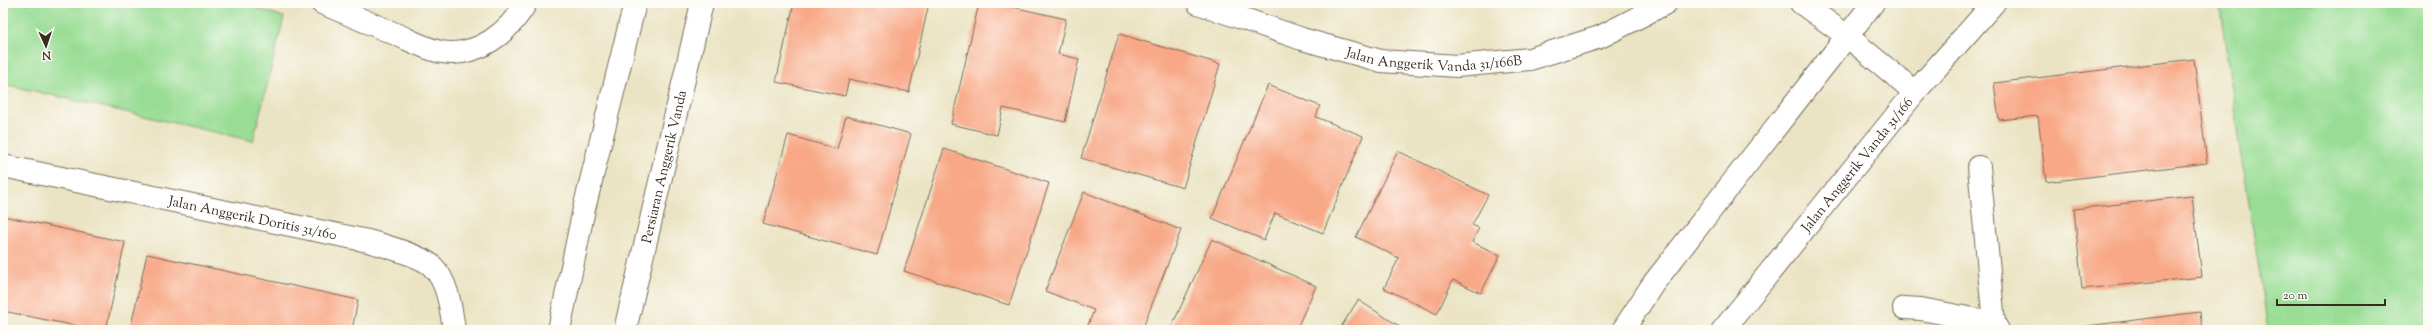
<svg xmlns="http://www.w3.org/2000/svg" width="2431" height="333" font-family="'Sorts Mill Goudy',serif">
  <style>
    .green { fill: #99dd94; stroke: #6a8459 }
    .building { fill: #f8a886 }
    .lines { fill: none; stroke-linecap: round; stroke-linejoin: round }
    .minor-casing { stroke: #796b58; stroke-width: 24 }
    .tertiary-casing { stroke: #796b58; stroke-width: 24 }
    .minor { stroke: #fff; stroke-width: 22 }
    .tertiary { stroke: #fff; stroke-width: 22 }
    .labels { text-anchor: middle; stroke-width: 3.5; stroke-linejoin: round; paint-order: stroke }
    .street-label { font-size: 14px; fill: #3b2a1e; stroke: #fdfcf7 }
  </style>
  <rect width="100%" height="100%" fill="#fdfcf7"/>
  <filter id="ink" filterUnits="userSpaceOnUse"><feTurbulence type="fractalNoise" baseFrequency=".025" numOctaves="2"/><feDisplacementMap in="SourceGraphic" scale="8" xChannelSelector="R" yChannelSelector="G"/><feConvolveMatrix kernelMatrix="1 2 1 2 8 2 1 2 1" color-interpolation-filters="sRGB"/></filter>
  <filter id="wash" filterUnits="userSpaceOnUse"><feTurbulence type="fractalNoise" baseFrequency=".012" numOctaves="4" result="noise"/><feDisplacementMap in="SourceGraphic" scale="16" xChannelSelector="R" yChannelSelector="G"/><feGaussianBlur stdDeviation="0.9" result="paint"/><feColorMatrix in="noise" values="0 0 0 0 0 0 0 0 0 0 0 0 0 0 0 0 0 1.4 0 .05"/><feComposite in="paint" operator="in"/></filter>
  <g filter="url(#wash)">
    <rect width="100%" height="100%" fill="#ebe4c4"/>
    <path class="green" d="M 3,3 L 239,3 L 284,17 L 253,141 L 3,84 Z
      M 2219,3 L 2428,3 L 2428,330 L 2268,330 Z"/>
    <g id="blocks">
      <path class="building" d="M 794,3 L 929,3 L 909,92 L 849,79 L 845,96 L 776,82 Z
        M 979,3 L 995,3 L 1066,19 L 1058,54 L 1079,59 L 1065,122 L 1003,108 L 997,135 L 951,124 Z
        M 1119,34 L 1220,64 L 1183,188 L 1081,158 Z
        M 2194,59 L 2207,163 L 2046,182 L 2038,116 L 1999,120 L 1994,83 Z
        M 1268,85 L 1320,106 L 1316,117 L 1363,136 L 1323,233 L 1275,213 L 1264,240 L 1212,218 Z
        M 846,116 L 911,134 L 877,255 L 763,224 L 788,135 L 837,149 Z
        M 944,149 L 1049,183 L 1009,305 L 904,271 Z
        M 1398,151 L 1488,195 L 1472,225 L 1479,228 L 1472,242 L 1500,255 L 1481,293 L 1453,280 L 1437,314 L 1384,288 L 1399,258 L 1356,237 Z
        M 1084,192 L 1181,230 L 1142,330 L 1086,330 L 1094,310 L 1045,291 Z
        M 2192,196 L 2202,277 L 2082,289 L 2074,209 Z
        M 3,216 L 125,242 L 106,330 L 96,330 L 3,311 Z
        M 1212,239 L 1316,286 L 1296,330 L 1170,330 Z
        M 147,254 L 358,300 L 352,330 L 130,330 Z
        M 1358,300 L 1404,329 L 1339,330 Z
        M 2200,312 L 2202,330 L 2088,330 L 2087,326 Z"/>
    </g>
  </g>
  <g filter="url(#ink)">
    <use href="#blocks" fill-opacity="0" stroke="#796b58" stroke-width="1"/>
    <g class="lines">
      <defs>
        <g id="minor">
          <path d="M 322,3 C 346,13 369,23 393,33 C 408,39 425,49 441,52 C 478,58 509,32 526,3"/>
          <path id="s1" d="M 1198,3 L 1302,39 L 1381,61 L 1457,66 L 1530,59 L 1600,37 L 1666,3"/>
          <path d="M 1801,3 L 1847,36 L 1915,92"/>
          <path id="s2" d="M 3,166 L 368,241 C 382,245 422,256 432,266 C 448,281 451,309 454,330"/>
          <path d="M 1979,167 L 1994,323 L 1998,330"/>
          <path d="M 1904,308 L 1921,309 L 1994,323"/>
          <path d="M 1623,330 L 1653,284 L 1873,3"/>
          <path id="s3" d="M 1723,330 L 1915,92 L 1994,3"/>
        </g>
        <g id="tertiary">
          <path d="M 559,330 L 584,209 L 635,3"/>
          <path id="s4" d="M 625,330 L 702,3"/>
        </g>
      </defs>
      <use href="#minor" class="minor-casing"/>
      <use href="#tertiary" class="tertiary-casing"/>
      <use href="#minor" class="minor"/>
      <use href="#tertiary" class="tertiary"/>
    </g>
  </g>
  <g class="labels">
    <g class="street-label">
      <text dy="5" stroke="none"><textPath href="#s1" startOffset="245">Jalan Anggerik Vanda 31/166B</textPath></text>
      <text dy="5" stroke="none"><textPath href="#s3" startOffset="213">Jalan Anggerik Vanda 31/166</textPath></text>
      <text dy="5" stroke="none"><textPath href="#s4" startOffset="168">Persiaran Anggerik Vanda</textPath></text>
      <text dy="5" stroke="none"><textPath href="#s2" startOffset="255">Jalan Anggerik Doritis 31/160</textPath></text>
    </g>
  </g>
  <rect width="2431" height="333" fill="none" stroke="#fdfcf7" stroke-width="16"/>
  <g transform="translate(46 46) rotate(177)" stroke="#fdfcf7" stroke-width="3" paint-order="stroke">
  <path d="M0-3L7 15L0 10L-7 15Z" fill="#3b2a1e"/>
  <text y="-6" font-size="11" font-weight="bold" text-anchor="middle" fill="#3b2a1e">N</text>
  </g>
  <path d="M2277 299v6h108v-6" fill="none" stroke="#3b2a1e" stroke-width="2"/>
  <text x="2283" y="299" font-size="12" fill="#3b2a1e" stroke="#fdfcf7" stroke-width="3" paint-order="stroke">20 m</text>
</svg>
